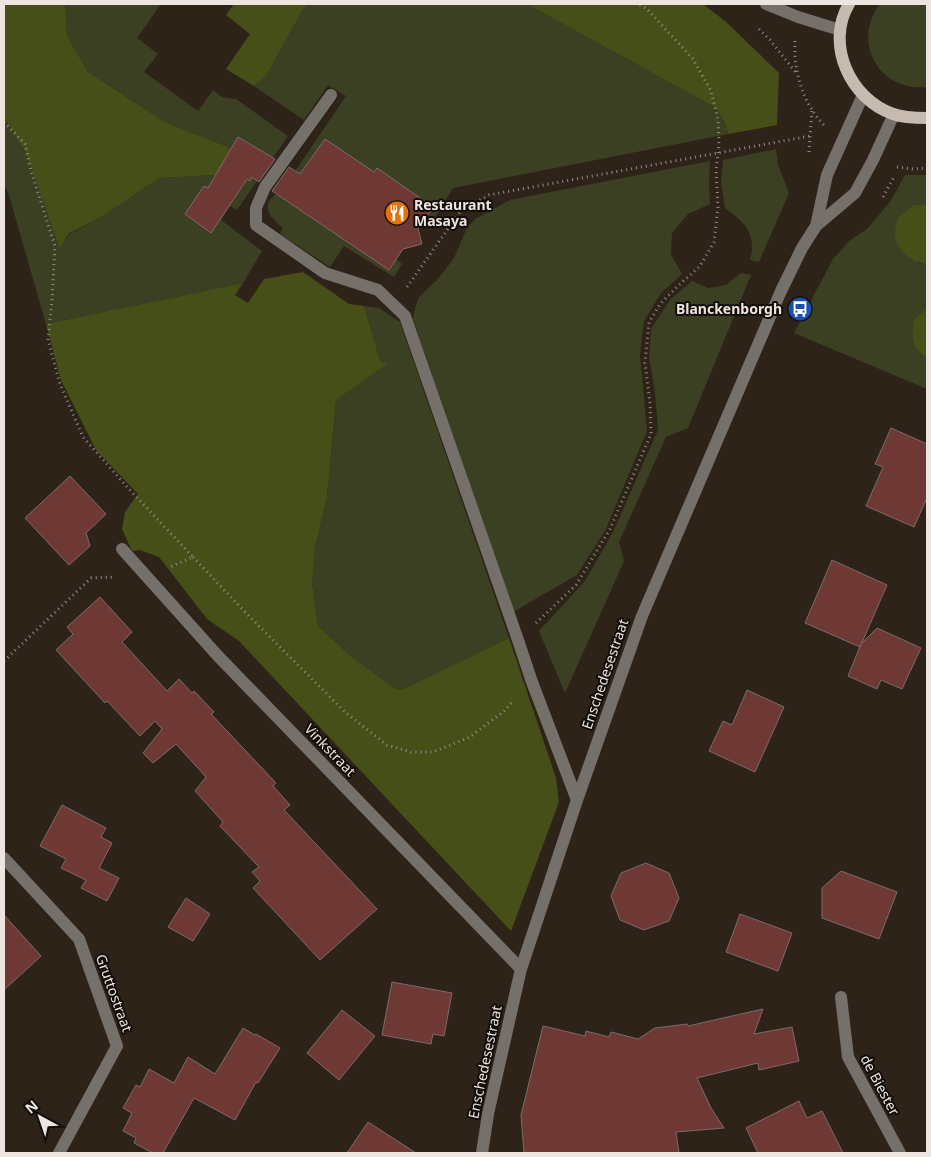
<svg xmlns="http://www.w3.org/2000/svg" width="931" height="1157" font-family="'Noto Sans',sans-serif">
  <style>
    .green { fill: #3b4023 }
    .forest { fill: #474f19 }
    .building { fill: #6e3935; stroke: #7e6b69 }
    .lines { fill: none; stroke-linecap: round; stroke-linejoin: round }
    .path { stroke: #958d85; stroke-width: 3; stroke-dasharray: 1 4; stroke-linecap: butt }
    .minor { stroke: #76706b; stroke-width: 12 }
    .major { stroke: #c7bbb1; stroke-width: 12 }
    .labels { text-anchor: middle; stroke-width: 4; stroke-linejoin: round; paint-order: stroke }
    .poi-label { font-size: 14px; font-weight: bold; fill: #ede6e0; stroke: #120d09; text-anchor: start }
    .street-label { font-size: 14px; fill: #ede6e0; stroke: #120d09 }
  </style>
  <rect width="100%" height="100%" fill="#2d2319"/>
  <path class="green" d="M 65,4 L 161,4 L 137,38 L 158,54 L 144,72 L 198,111 L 213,90 L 222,97 L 236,99 L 288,136 L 237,210 L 230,206 L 221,220 L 262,251 L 243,283 L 46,324 L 8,192 L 4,185 L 4,117 L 25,151 L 60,249 L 68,235 L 105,215 L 159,178 L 216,175 L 226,146 L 165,122 L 88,72 L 67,36 Z
    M 308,4 L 527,4 L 716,108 L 725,123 L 728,134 L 453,188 L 435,217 L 426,216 L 432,206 L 377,169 L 374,172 L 325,139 L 308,163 L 389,269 L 396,259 L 402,264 L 394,277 L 344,246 L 330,267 L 280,234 L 283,228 C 269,217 258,202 281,192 L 346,96 L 328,85 L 304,120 L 254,86 L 266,76 L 302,11 Z
    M 880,4 L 927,4 L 927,87 C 879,92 851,42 880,4 Z
    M 776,149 L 778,165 L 789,193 L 759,262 L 750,260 C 757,233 745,223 725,208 L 721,182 L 723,160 Z
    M 710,161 L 709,185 L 710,204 L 688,214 L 672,233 L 671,255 L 682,274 L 661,293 L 644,321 L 640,354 L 647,431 L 606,529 L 577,575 L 513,612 L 413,319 L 415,308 L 419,297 L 438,279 L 454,258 L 467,228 L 475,219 L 510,200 Z
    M 905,175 L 927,175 L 927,205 L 914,205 L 918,263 L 927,264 L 927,308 L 915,318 L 920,353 L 927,358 L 927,389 L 794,333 L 833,259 L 849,241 L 867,229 L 890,202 Z
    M 741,273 L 751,275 L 688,428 L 666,437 L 619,542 L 624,561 L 565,693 L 539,631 L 585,581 L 613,532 L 658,430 L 655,393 L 649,356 L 651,329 L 670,300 L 692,281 L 708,288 L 726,285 Z
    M 364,306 L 379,308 L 400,322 L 509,638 L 401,690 L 396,689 L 353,658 L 318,626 L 312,582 L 315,548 L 327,497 L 336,400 L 386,364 L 380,362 Z"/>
  <path class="forest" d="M 4,4 L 65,4 L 67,36 L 88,72 L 165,122 L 226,146 L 243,160 L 216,175 L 159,178 L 105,215 L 68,234 L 60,249 L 25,151 L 4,117 Z
    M 234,4 L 308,4 L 302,11 L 266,76 L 254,86 L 226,69 L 250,34 L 226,15 Z
    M 527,4 L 703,4 L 725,21 L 779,73 L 777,125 L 728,134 L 725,123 L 716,108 Z
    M 914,205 L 927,205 L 927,264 C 913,263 899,252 895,237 C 894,232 897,223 898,218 Z
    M 303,272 L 349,304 L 364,306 L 380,361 L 387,364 L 336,400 L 327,497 L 315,548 L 312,582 L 318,626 L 353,658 L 396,689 L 401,690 L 509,638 L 556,778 L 559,802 L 511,931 L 239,641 L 207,619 L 159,557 L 140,550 L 132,551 L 122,529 L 125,512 L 138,494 L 96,450 L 61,380 L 46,324 L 243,283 L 235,295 L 248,303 L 264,279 Z
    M 927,308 L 927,358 C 910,346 911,337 915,318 Z"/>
  <path class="building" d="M 238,137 L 275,159 L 259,182 L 252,177 L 250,181 L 247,179 L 211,233 L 185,214 L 204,186 L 208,188 Z
    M 325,139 L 374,172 L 377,168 L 433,207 L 418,229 L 422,244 L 403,249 L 389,270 L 272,191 L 289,167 L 300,174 Z
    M 891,428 L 927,444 L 927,498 L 914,527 L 866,506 L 883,467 L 875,464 Z
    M 70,476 L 106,514 L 86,533 L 90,546 L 69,565 L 25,518 Z
    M 832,560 L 887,585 L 860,647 L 805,623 Z
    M 100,597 L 132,632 L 122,642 L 167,691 L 179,679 L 192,693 L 194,691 L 214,712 L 211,714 L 276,783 L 273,786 L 290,805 L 284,810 L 377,909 L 320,960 L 253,888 L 260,881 L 252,872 L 259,867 L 220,826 L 223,822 L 195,791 L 206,777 L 176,744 L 153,763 L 143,753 L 162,729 L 155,721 L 140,736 L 107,701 L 105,703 L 56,650 L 73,634 L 67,627 Z
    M 877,628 L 921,648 L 902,689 L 881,680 L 877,689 L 848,676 L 861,644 Z
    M 747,690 L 784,707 L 755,772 L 709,751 L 723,721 L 732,725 Z
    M 62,805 L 106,828 L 101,837 L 112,843 L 99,868 L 119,878 L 107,901 L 81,888 L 86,880 L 61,868 L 66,859 L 40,846 Z
    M 646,863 L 669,873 L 679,898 L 669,921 L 644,930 L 620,920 L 611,896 L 621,873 Z
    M 841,871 L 897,892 L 879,939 L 822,918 L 822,888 Z
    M 186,898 L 210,914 L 193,941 L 168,927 Z
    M 740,914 L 792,933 L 778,971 L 726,952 Z
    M 4,915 L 41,956 L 4,990 Z
    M 392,982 L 452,993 L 444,1036 L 433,1034 L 431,1044 L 382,1035 Z
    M 763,1009 L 754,1034 L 792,1027 L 799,1061 L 759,1070 L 758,1063 L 697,1078 L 711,1108 L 724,1128 L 676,1132 L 679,1153 L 524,1153 L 521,1115 L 543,1026 L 585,1036 L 586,1031 L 609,1037 L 611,1032 L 638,1039 L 655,1028 L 687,1024 L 688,1026 Z
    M 342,1010 L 375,1036 L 339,1080 L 307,1053 Z
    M 243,1028 L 255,1035 L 256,1034 L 280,1048 L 258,1083 L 256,1082 L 235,1120 L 194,1098 L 163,1153 L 153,1153 L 134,1143 L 136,1138 L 123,1131 L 132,1113 L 123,1108 L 136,1085 L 140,1087 L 149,1069 L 174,1083 L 188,1057 L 215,1074 Z
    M 799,1101 L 807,1118 L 822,1111 L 843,1153 L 758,1153 L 746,1128 Z
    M 368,1122 L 416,1153 L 347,1153 Z"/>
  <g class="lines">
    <path class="path" d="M 759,29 L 770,40 L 797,74
      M 795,41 C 793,70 803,104 824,125
      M 4,122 L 25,144 L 31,171 L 55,246 L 52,300 L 48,340 L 60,384 L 83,437 L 128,488 L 193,557 L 170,567
      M 809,152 L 812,109
      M 897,167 L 913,169 L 927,168
      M 883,197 L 895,175
      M 407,287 L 457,216 L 462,210 L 489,195 L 810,136
      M 193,557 L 247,614 L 346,713 L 387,745 L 411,752 L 433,752 L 470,737 L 504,711 L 514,700
      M 536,623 L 576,585 L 610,529 L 651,434 L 650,403 L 645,363 L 649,322 L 661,303 L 679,285 L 700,266 L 714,242 L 718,207 L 716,170 L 719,145 L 718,119 L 711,91 L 693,59 L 647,9 L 639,4
      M 4,661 L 91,578 L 115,577"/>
    <path class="minor" d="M 766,4 L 798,17 L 840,30
      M 331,95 L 265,187 L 256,208 L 256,225 L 325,273 L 378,290 L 405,316 L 518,640 L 532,682 L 577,800
      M 816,226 L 827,175 L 863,95
      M 122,549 L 218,656 L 521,969
      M 4,858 L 79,939 L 117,1046 L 59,1153
      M 841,997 L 848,1057 L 900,1153
      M 482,1153 L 488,1114 L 521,969 L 577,800 L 642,616 L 781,291 L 802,248 L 816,226 L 855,193 L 873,160 L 894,114"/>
    <path class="major" d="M 849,4 C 825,44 850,99 893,114 C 904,118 916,118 927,118"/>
  </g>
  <defs>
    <symbol id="restaurant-disc" viewBox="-11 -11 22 22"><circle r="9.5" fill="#e8710a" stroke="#120d09"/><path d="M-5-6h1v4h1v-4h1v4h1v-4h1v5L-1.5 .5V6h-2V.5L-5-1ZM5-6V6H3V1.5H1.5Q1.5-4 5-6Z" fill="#fff"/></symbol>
    <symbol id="bus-disc" viewBox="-11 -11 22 22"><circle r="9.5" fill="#1a4fb4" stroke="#120d09"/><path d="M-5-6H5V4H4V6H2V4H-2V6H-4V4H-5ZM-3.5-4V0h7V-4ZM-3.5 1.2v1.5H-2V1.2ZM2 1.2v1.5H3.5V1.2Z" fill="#fff"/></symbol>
  </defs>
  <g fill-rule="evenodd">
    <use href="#restaurant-disc" x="383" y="199" width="28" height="28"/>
    <use href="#bus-disc" x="786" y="295" width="28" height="28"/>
  </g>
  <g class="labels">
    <g class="poi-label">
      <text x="414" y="210">Restaurant<tspan x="414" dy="16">Masaya</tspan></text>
      <text x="782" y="314" text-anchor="end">Blanckenborgh</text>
    </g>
    <g class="street-label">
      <text transform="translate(605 674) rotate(-71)" y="5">Enschedesestraat</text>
      <text transform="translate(330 750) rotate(46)" y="5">Vinkstraat</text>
      <text transform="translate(114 993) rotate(70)" y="5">Gruttostraat</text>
      <text transform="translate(485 1062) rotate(-78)" y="5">Enschedesestraat</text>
      <text transform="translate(880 1085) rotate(62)" y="5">de Biester</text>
    </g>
  </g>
  <rect width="931" height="1157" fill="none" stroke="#ede6e0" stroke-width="10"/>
  <g transform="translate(40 1117) rotate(320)" stroke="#120d09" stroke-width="4" paint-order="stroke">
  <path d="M0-4L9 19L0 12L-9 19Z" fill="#ede6e0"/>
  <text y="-8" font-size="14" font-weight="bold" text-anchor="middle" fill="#ede6e0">N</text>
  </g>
</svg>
